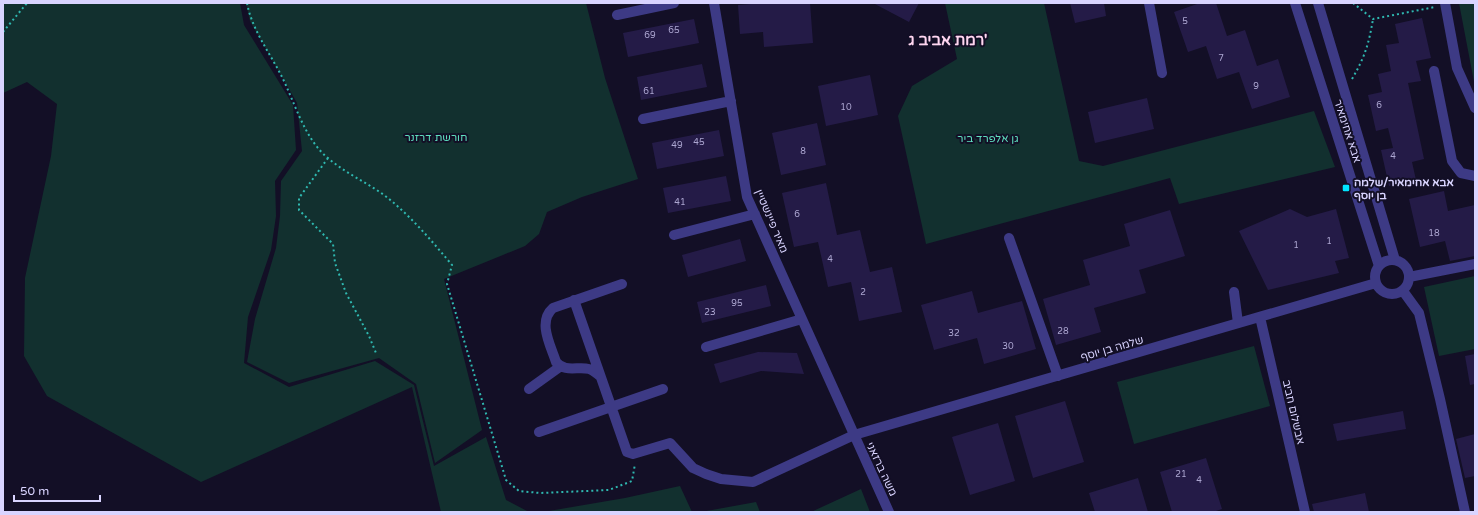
<svg xmlns="http://www.w3.org/2000/svg" width="1478" height="515" font-family="'Varela Round','Noto Sans Hebrew',sans-serif">
  <style>
    .green { fill: #12302f }
    .building { fill: #241b47 }
    .lines { fill: none; stroke-linecap: round; stroke-linejoin: round }
    .path { stroke: #2fb8b0; stroke-width: 2; stroke-dasharray: 2 3; stroke-linecap: butt }
    .minor { stroke: #3d3a85; stroke-width: 10 }
    .poi-dot { fill: #00e5ff; stroke: #130f26; stroke-width: 1.5 }
    .labels { text-anchor: middle; stroke-width: 4; stroke-linejoin: round; paint-order: stroke }
    .number-label { font-size: 9px; fill: #aca6d1 }
    .street-label { font-size: 11px; fill: #d9d4ff; stroke: #130f26 }
    .park-label { font-size: 11px; fill: #5fe0c0; stroke: #130f26 }
    .poi-label { font-size: 11px; font-weight: bold; fill: #d9d4ff; stroke: #130f26; text-anchor: start }
    .district-label { font-size: 15px; font-weight: bold; fill: #ffd6f0; stroke: #130f26 }
  </style>
  <rect width="100%" height="100%" fill="#130f26"/>
  <path class="green" d="M 3,3 L 240,3 L 244,25 L 293,105 L 296,150 L 275,181 L 276,216 L 271,250 L 248,317 L 244,363 L 289,387 L 375,361 L 414,385 L 434,466 L 486,437 L 506,500 L 529,512 L 441,512 L 412,387 L 201,482 L 47,396 L 24,356 L 25,278 L 51,156 L 57,104 L 27,82 L 3,93 Z
    M 246,3 L 586,3 L 605,78 L 638,179 L 582,197 L 547,212 L 539,234 L 525,246 L 444,279 L 482,430 L 435,463 L 416,384 L 379,358 L 289,383 L 247,362 L 255,319 L 276,248 L 280,216 L 281,181 L 302,151 L 297,103 L 250,21 Z
    M 945,3 L 1044,3 L 1079,161 L 1103,166 L 1314,111 L 1335,167 L 1179,204 L 1170,178 L 926,244 L 898,116 L 912,86 L 957,59 Z
    M 1459,3 L 1475,3 L 1475,87 Z
    M 1475,276 L 1475,349 L 1439,356 L 1424,287 Z
    M 1254,346 L 1270,406 L 1134,444 L 1117,382 Z
    M 680,486 L 692,512 L 543,512 L 625,498 Z
    M 861,489 L 870,512 L 811,512 Z
    M 756,502 L 760,512 L 701,512 Z"/>
  <path class="building" d="M 763,3 L 810,3 L 813,43 L 764,47 L 763,32 L 740,34 L 738,5 Z
    M 873,3 L 919,3 L 909,22 Z
    M 1070,3 L 1104,3 L 1106,16 L 1075,23 Z
    M 1200,3 L 1216,3 L 1227,36 L 1245,30 L 1257,66 L 1278,59 L 1290,97 L 1252,109 L 1239,72 L 1217,79 L 1206,46 L 1188,52 L 1174,12 Z
    M 1422,18 L 1431,58 L 1416,61 L 1421,81 L 1408,83 L 1424,159 L 1412,162 L 1416,180 L 1389,186 L 1381,150 L 1393,148 L 1388,128 L 1376,131 L 1368,95 L 1382,92 L 1378,74 L 1391,71 L 1386,45 L 1399,43 L 1395,24 Z
    M 694,19 L 699,43 L 628,57 L 623,33 Z
    M 702,64 L 707,87 L 641,100 L 637,77 Z
    M 870,75 L 878,115 L 826,126 L 818,86 Z
    M 1147,98 L 1154,129 L 1095,143 L 1088,112 Z
    M 817,123 L 826,165 L 781,175 L 772,133 Z
    M 719,130 L 724,156 L 657,169 L 652,143 Z
    M 726,176 L 731,201 L 668,213 L 663,188 Z
    M 826,183 L 837,235 L 860,230 L 870,272 L 892,267 L 902,312 L 859,321 L 851,282 L 828,287 L 818,242 L 794,247 L 782,193 Z
    M 1444,191 L 1448,211 L 1475,205 L 1475,256 L 1450,261 L 1445,241 L 1420,247 L 1409,199 Z
    M 1290,209 L 1307,217 L 1336,209 L 1349,258 L 1335,261 L 1339,273 L 1268,290 L 1239,231 Z
    M 1170,210 L 1185,256 L 1139,270 L 1146,293 L 1094,308 L 1101,332 L 1056,345 L 1043,299 L 1090,285 L 1083,260 L 1130,246 L 1124,224 Z
    M 740,239 L 746,261 L 688,277 L 682,255 Z
    M 766,285 L 771,306 L 702,323 L 697,302 Z
    M 972,291 L 978,313 L 1022,301 L 1036,349 L 984,364 L 977,338 L 934,350 L 921,305 Z
    M 758,352 L 797,353 L 804,374 L 761,371 L 720,383 L 714,364 Z
    M 1475,354 L 1475,384 L 1470,385 L 1465,356 Z
    M 1065,401 L 1084,462 L 1033,478 L 1015,416 Z
    M 1403,411 L 1406,429 L 1337,441 L 1333,424 Z
    M 998,423 L 1015,481 L 970,495 L 952,437 Z
    M 1475,434 L 1475,476 L 1465,478 L 1456,439 Z
    M 1206,458 L 1222,509 L 1213,512 L 1172,512 L 1160,472 Z
    M 1138,478 L 1148,512 L 1095,512 L 1089,493 Z
    M 1365,493 L 1369,512 L 1314,512 L 1312,504 Z"/>
  <g class="lines">
    <path class="path" d="M 247,3 C 252,30 270,53 282,77 C 295,103 305,140 328,158 C 345,173 366,182 384,195 C 410,215 431,240 452,265 L 447,284 L 506,480 L 519,491 L 540,493 L 609,490 L 632,481 L 635,464
      M 1353,3 L 1373,19 L 1435,7
      M 3,32 L 27,3
      M 1352,79 C 1365,57 1369,43 1373,19
      M 328,158 L 299,198 L 299,210 L 333,244 L 335,263 L 346,293 L 369,336 L 376,353"/>
    <path class="minor" d="M 714,3 L 747,197 L 889,512
      M 1149,3 L 1162,73
      M 1295,3 L 1379,266
      M 1318,3 L 1395,260
      M 1445,3 L 1457,68 L 1475,108
      M 617,15 L 674,3
      M 1434,71 L 1452,161 L 1461,173 L 1475,176
      M 643,119 L 731,101
      M 674,235 L 755,214
      M 1009,238 L 1058,376
      M1375 277a17 17 0 1 1 34 0a17 17 0 1 1-34 0Z
      M 1409,277 L 1475,264
      M 1403,291 L 1419,313 L 1440,399 L 1465,512
      M 1234,292 L 1238,323
      M 574,300 L 627,452 L 633,454 L 670,443 L 693,468 L 706,474 L 721,479 L 753,482 L 854,435 L 1376,283
      M 1260,317 L 1305,512
      M 706,347 L 802,319
      M 600,376 C 597,374 593,370 589,369 C 578,366 565,373 556,362 C 551,346 537,322 553,308 L 622,284
      M 529,389 L 561,366
      M 539,432 L 663,389"/>
  </g>
  <rect class="poi-dot" x="1342" y="184" width="8" height="8" rx="2"/>
  <g class="labels">
    <g class="number-label">
      <text x="1185" y="24">5</text>
      <text x="674" y="33">65</text>
      <text x="650" y="38">69</text>
      <text x="1221" y="61">7</text>
      <text x="1256" y="89">9</text>
      <text x="649" y="94">61</text>
      <text x="1379" y="108">6</text>
      <text x="846" y="110">10</text>
      <text x="699" y="145">45</text>
      <text x="677" y="148">49</text>
      <text x="803" y="154">8</text>
      <text x="1393" y="159">4</text>
      <text x="680" y="205">41</text>
      <text x="797" y="217">6</text>
      <text x="1434" y="236">18</text>
      <text x="1329" y="244">1</text>
      <text x="1296" y="248">1</text>
      <text x="830" y="262">4</text>
      <text x="863" y="295">2</text>
      <text x="737" y="306">95</text>
      <text x="710" y="315">23</text>
      <text x="1063" y="334">28</text>
      <text x="954" y="336">32</text>
      <text x="1008" y="349">30</text>
      <text x="1181" y="477">21</text>
      <text x="1199" y="483">4</text>
    </g>
    <g class="street-label">
      <text transform="translate(1348 131) rotate(72)" y="4">אבא אחימאיר</text>
      <text transform="translate(772 221) rotate(67)" y="4">מאיר פיינשטיין</text>
      <text transform="translate(1112 348) rotate(-16)" y="4">שלמה בן יוסף</text>
      <text transform="translate(1294 412) rotate(77)" y="4">אבשלום חביב</text>
      <text transform="translate(882 469) rotate(65)" y="4">משה ברזאני</text>
    </g>
    <g class="park-label">
      <text x="436" y="141">חורשת דרזנר</text>
      <text x="988" y="142">גן אלפרד ביר</text>
    </g>
    <g class="poi-label">
      <text x="1354" y="186">אבא אחימאיר/שלמה<tspan x="1354" dy="13">בן יוסף</tspan></text>
    </g>
    <g class="district-label">
      <text x="948" y="45">רמת אביב ג'</text>
    </g>
  </g>
  <rect width="1478" height="515" fill="none" stroke="#d9d4ff" stroke-width="8"/>
  <path d="M14 495v6h86v-6" fill="none" stroke="#d9d4ff" stroke-width="2"/>
  <text x="20" y="495" font-size="12" fill="#d9d4ff" stroke="#130f26" stroke-width="3" paint-order="stroke">50 m</text>
</svg>
